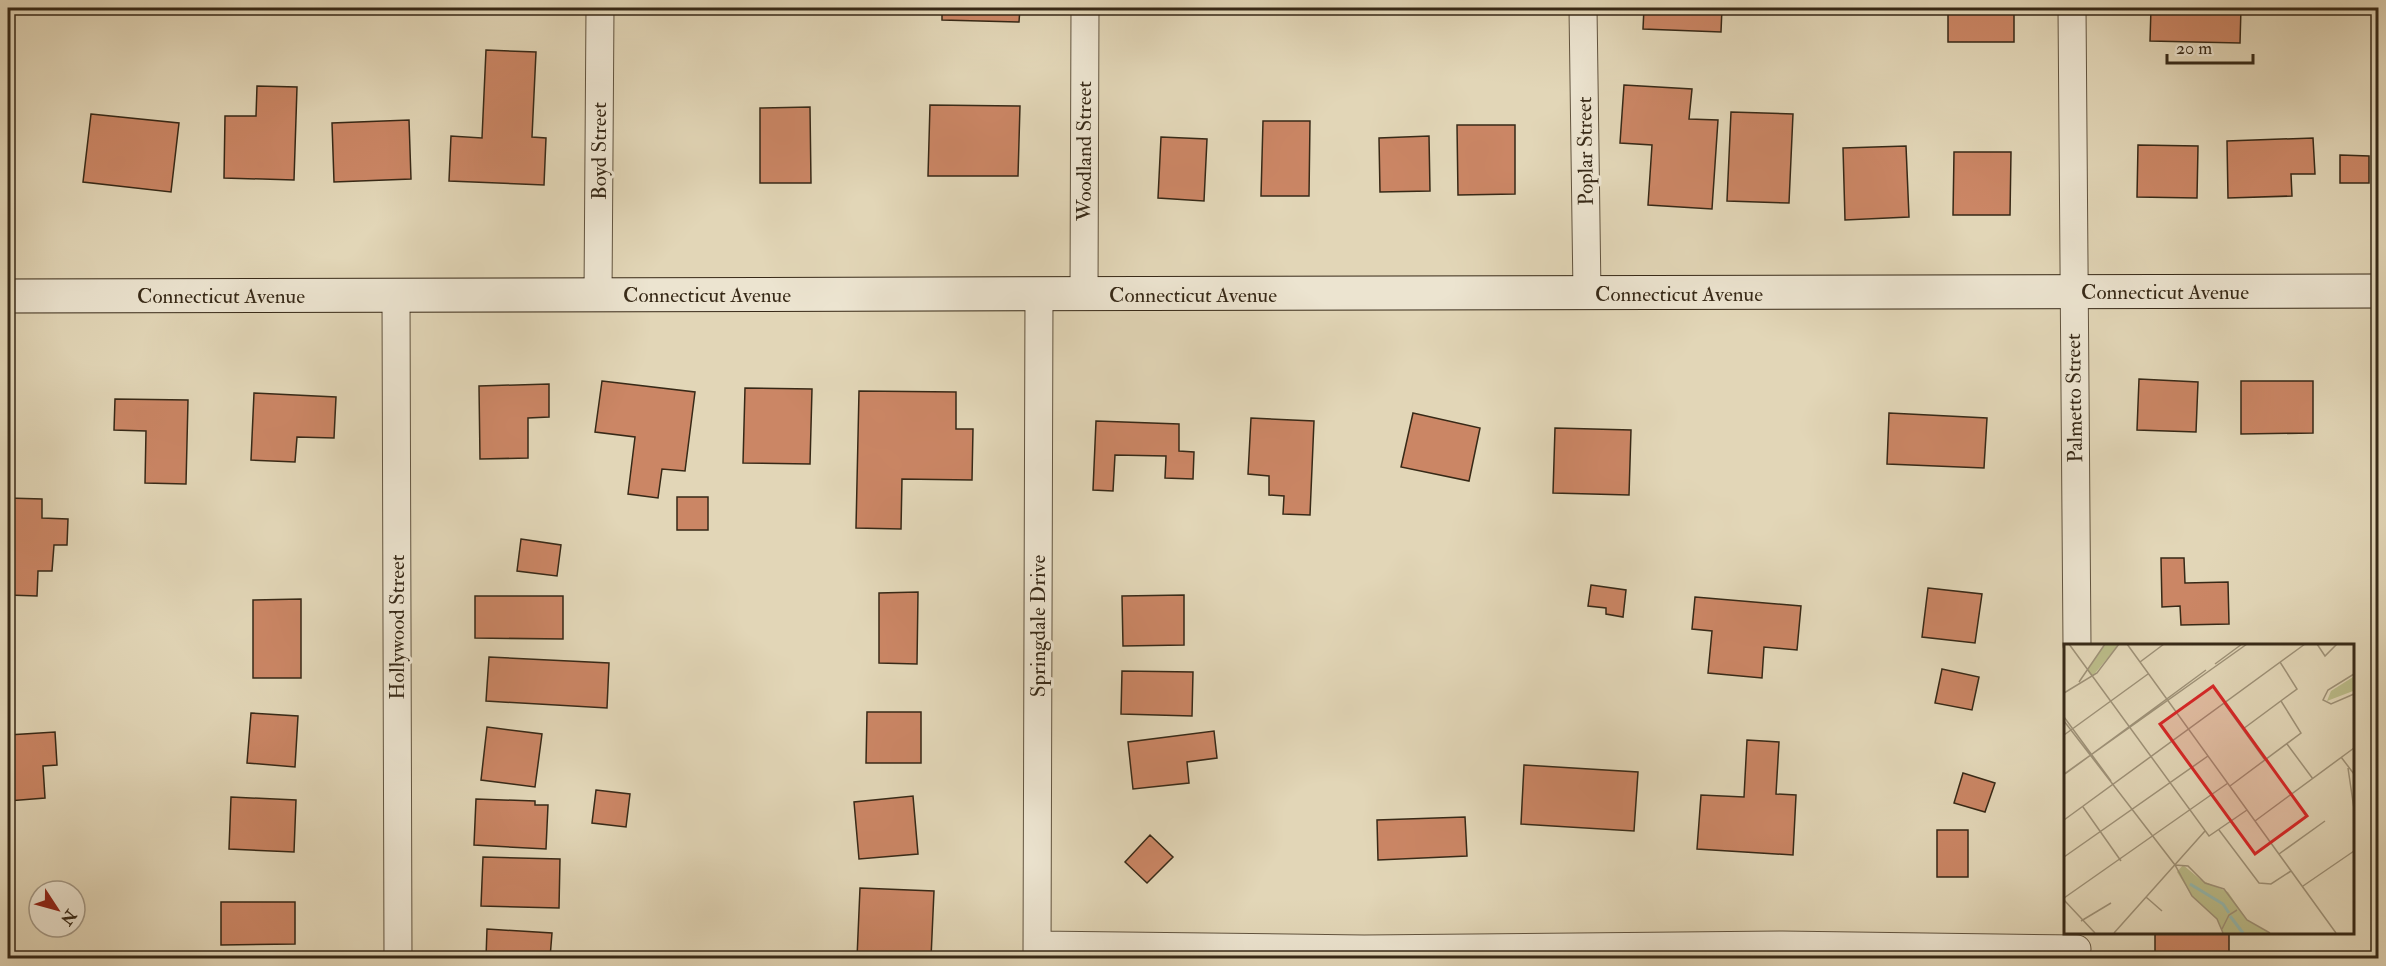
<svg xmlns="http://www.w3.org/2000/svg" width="2386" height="966" font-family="'IM FELL Double Pica',serif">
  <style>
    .building { fill: #cb8665; stroke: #372917; stroke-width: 1.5 }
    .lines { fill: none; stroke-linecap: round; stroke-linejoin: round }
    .street-casing { stroke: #62543f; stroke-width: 29 }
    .secondary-casing { stroke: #372917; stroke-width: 35 }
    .street { stroke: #ece4d0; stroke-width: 27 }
    .secondary { stroke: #ece4d0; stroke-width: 33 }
    .labels { text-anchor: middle; stroke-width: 6; stroke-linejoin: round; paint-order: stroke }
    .street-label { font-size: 21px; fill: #372917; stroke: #ece4d0 }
    .inset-river { fill: none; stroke: #95b9af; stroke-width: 3 }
    .inset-road { fill: none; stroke: #9e9177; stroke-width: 1.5 }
    .view { fill: #d62828; fill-opacity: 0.15; stroke: #d62828; stroke-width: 3 }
    .inset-edge { fill: none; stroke: #372917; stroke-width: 3 }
  </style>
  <rect width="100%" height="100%" fill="#e2d6b7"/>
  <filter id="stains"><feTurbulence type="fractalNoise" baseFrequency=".00333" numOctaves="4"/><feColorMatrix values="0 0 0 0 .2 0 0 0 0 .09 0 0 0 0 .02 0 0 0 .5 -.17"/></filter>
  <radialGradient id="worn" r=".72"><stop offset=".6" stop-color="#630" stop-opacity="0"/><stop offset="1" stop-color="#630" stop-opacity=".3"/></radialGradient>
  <path class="building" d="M 685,8 L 746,8 L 746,12 L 685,10 Z
    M 942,8 L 1020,8 L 1019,22 L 942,20 Z
    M 1644,8 L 1722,8 L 1721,32 L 1643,29 Z
    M 1948,8 L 2014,8 L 2014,42 L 1948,42 Z
    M 2151,8 L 2241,8 L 2240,43 L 2150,41 Z
    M 486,50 L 536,52 L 532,137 L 546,138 L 544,185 L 449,181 L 451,136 L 482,138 Z
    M 1624,85 L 1692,89 L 1689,119 L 1718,120 L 1712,209 L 1648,205 L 1652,145 L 1620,143 Z
    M 257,86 L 297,87 L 294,180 L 224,178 L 225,116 L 256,116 Z
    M 930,105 L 1020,106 L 1018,176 L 928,176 Z
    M 810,107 L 811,183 L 760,183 L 760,108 Z
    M 1731,112 L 1793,114 L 1789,203 L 1727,201 Z
    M 91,114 L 179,123 L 171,192 L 83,182 Z
    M 409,120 L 411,179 L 334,182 L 332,123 Z
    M 1263,121 L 1310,121 L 1309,196 L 1261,196 Z
    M 1457,125 L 1515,125 L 1515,194 L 1458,195 Z
    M 1429,136 L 1430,191 L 1380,192 L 1379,138 Z
    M 1161,137 L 1207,139 L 1204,201 L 1158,198 Z
    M 2313,138 L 2315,174 L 2291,174 L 2292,196 L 2228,198 L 2227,141 Z
    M 2138,145 L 2198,146 L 2197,198 L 2137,197 Z
    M 1906,146 L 1909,217 L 1845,220 L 1843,148 Z
    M 1954,152 L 2011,152 L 2010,215 L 1953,215 Z
    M 2340,155 L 2369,156 L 2369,183 L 2340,183 Z
    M 2139,379 L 2198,382 L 2196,432 L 2137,430 Z
    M 602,381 L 695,392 L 685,471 L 662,469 L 658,498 L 628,494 L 635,437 L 595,432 Z
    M 2241,381 L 2313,381 L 2313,433 L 2241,434 Z
    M 549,384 L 549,417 L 528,418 L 528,458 L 480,459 L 479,386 Z
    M 745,388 L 812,389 L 810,464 L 743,463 Z
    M 859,391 L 956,392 L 956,429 L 973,429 L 972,480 L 902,479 L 901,529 L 856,528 Z
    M 254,393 L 336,397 L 334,438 L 297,437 L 295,462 L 251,460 Z
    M 115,399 L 188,400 L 186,484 L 145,483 L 146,431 L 114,430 Z
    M 1413,413 L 1480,428 L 1469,481 L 1401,467 Z
    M 1889,413 L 1987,418 L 1984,468 L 1887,464 Z
    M 1251,418 L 1314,421 L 1310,515 L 1283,514 L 1284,496 L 1269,495 L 1269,476 L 1248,474 Z
    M 1096,421 L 1179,424 L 1179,451 L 1194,452 L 1193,479 L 1165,478 L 1166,456 L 1115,455 L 1113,491 L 1093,490 Z
    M 1555,428 L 1631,430 L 1629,495 L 1553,493 Z
    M 677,497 L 708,497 L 708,530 L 677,530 Z
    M 8,498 L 42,499 L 42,518 L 68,519 L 67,545 L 54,545 L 52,571 L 38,571 L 37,596 L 8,595 Z
    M 521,539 L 561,545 L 557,576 L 517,571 Z
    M 2161,558 L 2184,558 L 2185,583 L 2228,582 L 2229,624 L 2181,625 L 2180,606 L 2162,607 Z
    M 1591,585 L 1626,590 L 1623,617 L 1606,614 L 1606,608 L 1588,606 Z
    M 1928,588 L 1982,594 L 1975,643 L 1922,637 Z
    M 918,592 L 917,664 L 879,663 L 879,593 Z
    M 1184,595 L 1184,645 L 1123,646 L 1122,596 Z
    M 475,596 L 563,596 L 563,639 L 475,638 Z
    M 1695,597 L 1801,606 L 1797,650 L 1764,647 L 1762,678 L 1708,673 L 1712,631 L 1692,629 Z
    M 301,599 L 301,678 L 253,678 L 253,600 Z
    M 489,657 L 609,663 L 607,708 L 486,701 Z
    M 1942,669 L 1979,677 L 1972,710 L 1935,703 Z
    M 1122,671 L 1193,672 L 1192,716 L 1121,714 Z
    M 867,712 L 921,712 L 921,763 L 866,763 Z
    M 251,713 L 298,716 L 295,767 L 247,763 Z
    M 487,727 L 542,734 L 535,787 L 481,780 Z
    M 1214,731 L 1217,758 L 1187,762 L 1189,783 L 1133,789 L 1128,742 Z
    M 55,732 L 57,765 L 43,766 L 45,798 L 8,801 L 8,735 Z
    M 1747,740 L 1779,742 L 1776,794 L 1796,795 L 1793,855 L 1697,849 L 1701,795 L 1744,797 Z
    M 1524,765 L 1638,772 L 1634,831 L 1521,824 Z
    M 1963,773 L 1995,783 L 1985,812 L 1954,803 Z
    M 596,790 L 630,794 L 626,827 L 592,823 Z
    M 913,796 L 918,854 L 859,859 L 854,802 Z
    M 231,797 L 296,800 L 294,852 L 229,849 Z
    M 476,799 L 535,801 L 535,805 L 548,805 L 546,849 L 474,845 Z
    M 1465,817 L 1467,856 L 1378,860 L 1377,820 Z
    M 1937,830 L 1968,830 L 1968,877 L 1937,877 Z
    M 1150,835 L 1173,857 L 1147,883 L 1125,862 Z
    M 483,857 L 560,859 L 559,908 L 481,906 Z
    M 860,888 L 934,891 L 931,958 L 857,958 Z
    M 221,902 L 295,902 L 295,944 L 221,945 Z
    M 487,929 L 552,933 L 550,958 L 486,958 Z
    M 2155,932 L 2229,932 L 2229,958 L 2155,958 Z"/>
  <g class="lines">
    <defs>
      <path id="street" d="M 1583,8 L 1587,294
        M 2072,8 L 2077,645
        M 396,295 L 398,958
        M 598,295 L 600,8
        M 1084,295 L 1085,8
        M 1037,945 L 1364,949 L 1782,945 L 2077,949
        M 1037,958 L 1039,294"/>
      <path id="secondary" d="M 8,296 L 2378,291"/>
    </defs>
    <use href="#street" class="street-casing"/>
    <use href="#secondary" class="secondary-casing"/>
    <use href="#street" class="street"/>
    <use href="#secondary" class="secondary"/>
  </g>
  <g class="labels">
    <g class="street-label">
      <text transform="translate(599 151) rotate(-90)" y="7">Boyd Street</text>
      <text transform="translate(1084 151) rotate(-90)" y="7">Woodland Street</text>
      <text transform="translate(1585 151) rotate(-91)" y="7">Poplar Street</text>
      <text x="2165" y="299">Connecticut Avenue</text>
      <text x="1679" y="301">Connecticut Avenue</text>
      <text x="707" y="302">Connecticut Avenue</text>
      <text x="1193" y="302">Connecticut Avenue</text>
      <text x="221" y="303">Connecticut Avenue</text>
      <text transform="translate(2074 398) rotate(-91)" y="7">Palmetto Street</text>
      <text transform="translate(1038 626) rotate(-90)" y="7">Springdale Drive</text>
      <text transform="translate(397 627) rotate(-90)" y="7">Hollywood Street</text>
    </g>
  </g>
  <g transform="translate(2064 644)">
    <rect width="290" height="290" fill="#e2d6b7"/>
    <path d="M 41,0 L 55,0 L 28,33 L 23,26 ZM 289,33 L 289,47 L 263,57 L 267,47 ZM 119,221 L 137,236 L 164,248 L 183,276 L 206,289 L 159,289 L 153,275 L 128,252 L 113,228 Z" fill="#bbbc89"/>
    <path class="inset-river" d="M 126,240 L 159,260 L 165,269M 166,272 L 179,289"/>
    <path class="inset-road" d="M 5,0 L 145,192 L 183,166M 63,0 L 272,289M 253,0 L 261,12 L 273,0M 76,18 L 100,0M 151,20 L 178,0M 290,30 L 264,46 L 259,56 L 267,60 L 290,50M 15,38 L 41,0M 0,49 L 33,29 L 55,0M 160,59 L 201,116M 0,73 L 47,137M 0,77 L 111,221 L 128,252 L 153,275 L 159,289M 179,85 L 233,45 L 216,18M 0,91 L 84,30M 223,100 L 249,135M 277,113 L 290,130M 284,124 L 290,165M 0,130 L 183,0M 1,130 L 142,26M 166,142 L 237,89 L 217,57M 19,163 L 57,217M 0,176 L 241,0M 191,177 L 290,104M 155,186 L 195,239 L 207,240 L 227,227M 215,210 L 261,177M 0,213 L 144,112M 111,221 L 124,222 L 141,239 L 160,245 L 183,276 L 206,289M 239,242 L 290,207M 82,253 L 98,267M 0,254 L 164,139M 0,256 L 31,289M 17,277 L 47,259M 158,285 L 165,271 L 173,266M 50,289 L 141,187"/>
    <path class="view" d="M 149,42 L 243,172 L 191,210 L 96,80 Z"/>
    <rect width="290" height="290" class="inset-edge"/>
  </g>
  <rect width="2386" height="966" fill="none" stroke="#e2d6b7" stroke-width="30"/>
  <rect x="9" y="9" width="2368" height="948" fill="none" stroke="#372917" stroke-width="3"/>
  <rect x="15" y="15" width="2356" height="936" fill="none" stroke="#372917" stroke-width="1.5"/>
  <g transform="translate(57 909) rotate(126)"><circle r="28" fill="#ece4d0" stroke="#a49986" stroke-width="1.5"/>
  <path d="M0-4.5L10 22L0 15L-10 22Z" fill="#8f2418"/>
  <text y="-9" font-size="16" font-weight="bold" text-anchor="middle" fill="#372917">N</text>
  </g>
  <path d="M2167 54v9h86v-9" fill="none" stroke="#372917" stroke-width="3"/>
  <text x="2176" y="54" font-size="18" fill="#372917" stroke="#ece4d0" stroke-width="4.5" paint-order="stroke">20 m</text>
  <rect width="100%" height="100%" filter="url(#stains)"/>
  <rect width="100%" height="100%" fill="url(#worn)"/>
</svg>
